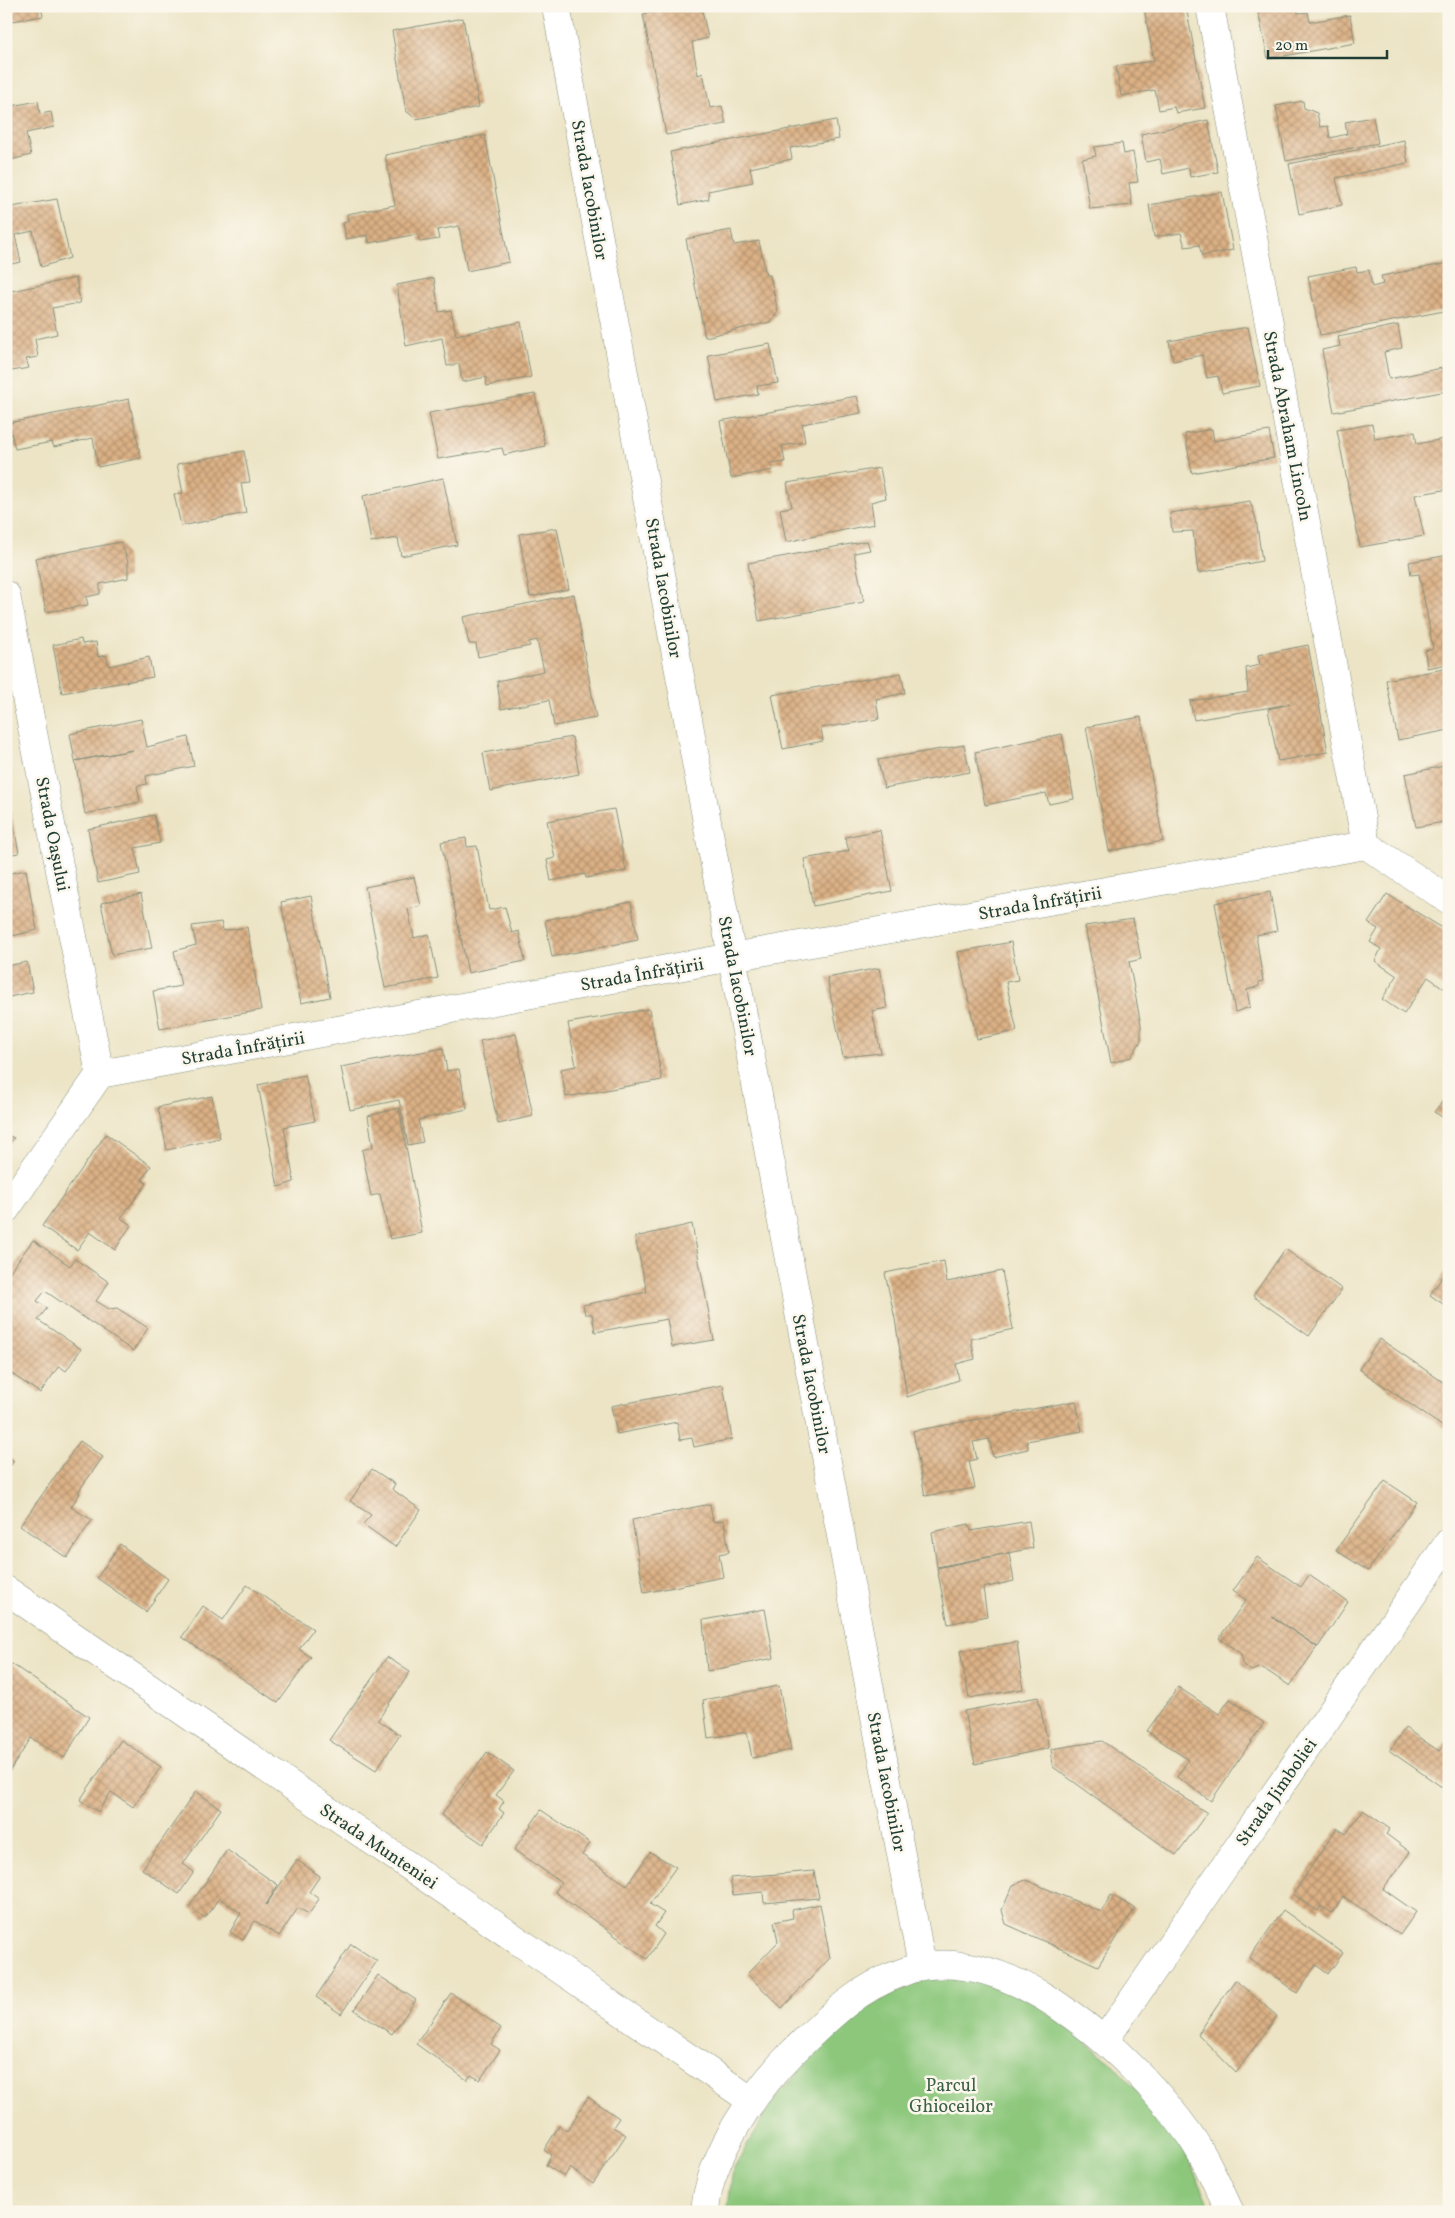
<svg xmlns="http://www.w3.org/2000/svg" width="1455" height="2218" font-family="Vollkorn,serif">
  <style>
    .green { fill: #8cc77c; stroke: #568258 }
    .building { fill: url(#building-cross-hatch) }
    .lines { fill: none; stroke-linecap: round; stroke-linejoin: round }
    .minor-casing { stroke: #86907c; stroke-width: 29 }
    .minor { stroke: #fff; stroke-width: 28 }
    .labels { text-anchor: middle; stroke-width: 5; stroke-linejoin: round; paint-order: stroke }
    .street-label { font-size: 18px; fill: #1f3d34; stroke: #fbf7ec }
    .park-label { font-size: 18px; fill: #3a6046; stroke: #fbf7ec }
  </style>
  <defs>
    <pattern id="building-cross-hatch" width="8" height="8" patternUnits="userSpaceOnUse" patternTransform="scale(1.25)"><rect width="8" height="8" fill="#dcb185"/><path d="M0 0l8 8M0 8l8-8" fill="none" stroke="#b2916e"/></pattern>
  </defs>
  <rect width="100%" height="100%" fill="#fbf7ec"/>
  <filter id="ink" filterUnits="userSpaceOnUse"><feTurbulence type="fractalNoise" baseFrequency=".02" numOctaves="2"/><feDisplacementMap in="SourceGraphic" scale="10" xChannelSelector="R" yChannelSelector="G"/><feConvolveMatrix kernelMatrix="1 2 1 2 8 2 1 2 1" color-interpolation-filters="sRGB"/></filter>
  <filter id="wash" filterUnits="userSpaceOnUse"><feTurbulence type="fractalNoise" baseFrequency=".0096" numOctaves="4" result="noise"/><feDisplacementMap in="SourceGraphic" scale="20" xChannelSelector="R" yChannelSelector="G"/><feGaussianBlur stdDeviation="1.12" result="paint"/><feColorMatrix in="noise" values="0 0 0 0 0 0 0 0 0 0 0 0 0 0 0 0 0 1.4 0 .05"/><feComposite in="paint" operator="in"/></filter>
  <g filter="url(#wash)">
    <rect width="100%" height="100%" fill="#ece4c5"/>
    <path class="green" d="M 927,1977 L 976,1980 L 1034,2002 L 1111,2062 L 1150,2105 L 1186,2154 L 1212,2212 L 727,2212 L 733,2170 L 773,2101 L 817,2050 L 867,2008 Z"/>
    <g id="blocks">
      <path class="building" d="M 6,6 L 41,6 L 43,16 L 6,22 Z
        M 687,6 L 701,6 L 708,38 L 692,42 L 698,75 L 703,73 L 710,108 L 722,106 L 726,124 L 666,135 L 643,14 Z
        M 1151,6 L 1186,6 L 1205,108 L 1176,113 L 1174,107 L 1159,110 L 1155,90 L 1121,96 L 1116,66 L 1154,61 L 1144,8 Z
        M 1257,6 L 1297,6 L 1298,13 L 1308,12 L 1310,22 L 1350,15 L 1355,43 L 1268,59 Z
        M 463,18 L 479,107 L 416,119 L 406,111 L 392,31 Z
        M 38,101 L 40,114 L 51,112 L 54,127 L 26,133 L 31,155 L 6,161 L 6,107 Z
        M 1303,101 L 1304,108 L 1317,113 L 1320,127 L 1328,126 L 1330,138 L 1347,134 L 1345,122 L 1373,117 L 1378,143 L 1286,161 L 1276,106 Z
        M 836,120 L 839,139 L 790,148 L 792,159 L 750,168 L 753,182 L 708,191 L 709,199 L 680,205 L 670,152 Z
        M 1208,120 L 1218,172 L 1190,177 L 1189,168 L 1163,174 L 1160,159 L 1146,162 L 1141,134 Z
        M 485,135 L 509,262 L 467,271 L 459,226 L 437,230 L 439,239 L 420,242 L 418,234 L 369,243 L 368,235 L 346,239 L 343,223 L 348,221 L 347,214 L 395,205 L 385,155 Z
        M 1404,140 L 1408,163 L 1336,178 L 1342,205 L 1299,214 L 1289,164 Z
        M 1122,143 L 1124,154 L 1133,152 L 1138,182 L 1129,183 L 1132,205 L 1090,209 L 1082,159 L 1096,156 L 1094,147 Z
        M 1222,192 L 1233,250 L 1202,256 L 1199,245 L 1185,247 L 1181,233 L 1154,237 L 1149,205 Z
        M 57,199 L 70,258 L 41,267 L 33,231 L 15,235 L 21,262 L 6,265 L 6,208 Z
        M 731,230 L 734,245 L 759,241 L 766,275 L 770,275 L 778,312 L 770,322 L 705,337 L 686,239 Z
        M 1449,263 L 1449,310 L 1320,335 L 1308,276 L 1356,267 L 1357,272 L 1369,270 L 1372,287 L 1383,284 L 1381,276 Z
        M 76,278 L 80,303 L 52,308 L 57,334 L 35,339 L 38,357 L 26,359 L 29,368 L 6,372 L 6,292 Z
        M 434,278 L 439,312 L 451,310 L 456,335 L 521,322 L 531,377 L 487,386 L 486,377 L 462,382 L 459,364 L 447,366 L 442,338 L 406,346 L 397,285 Z
        M 1398,325 L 1402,348 L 1384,352 L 1389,379 L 1442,368 L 1447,391 L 1334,412 L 1322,350 L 1340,346 L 1338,337 Z
        M 1248,327 L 1260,386 L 1222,393 L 1218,376 L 1207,378 L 1202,355 L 1173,361 L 1169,341 Z
        M 770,344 L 778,383 L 757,386 L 758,394 L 717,402 L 708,355 Z
        M 535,394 L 545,446 L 504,455 L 502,448 L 438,459 L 429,413 Z
        M 857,396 L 861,413 L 802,424 L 805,442 L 782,446 L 785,462 L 771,464 L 773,470 L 731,478 L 720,421 Z
        M 129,399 L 141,458 L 98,467 L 93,438 L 54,447 L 52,442 L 15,449 L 9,423 Z
        M 1372,424 L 1375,439 L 1415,432 L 1417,444 L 1449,438 L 1449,489 L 1415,495 L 1424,536 L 1360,547 L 1337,430 Z
        M 1212,429 L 1214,441 L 1269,431 L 1274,458 L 1192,473 L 1185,434 Z
        M 244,451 L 250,482 L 241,483 L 246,513 L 181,526 L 174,494 L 183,493 L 177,464 Z
        M 880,468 L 886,498 L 871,502 L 874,524 L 786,542 L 780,509 L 792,507 L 787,483 Z
        M 443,478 L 457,545 L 401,556 L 398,538 L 371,542 L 363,496 Z
        M 1250,501 L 1256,519 L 1262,561 L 1198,573 L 1193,531 L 1172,532 L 1170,513 Z
        M 557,528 L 569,589 L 530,597 L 519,534 Z
        M 867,541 L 870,550 L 854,553 L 864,602 L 759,621 L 748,563 Z
        M 121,542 L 128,562 L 128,578 L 100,584 L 100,594 L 86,597 L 88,605 L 46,612 L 35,558 Z
        M 1449,555 L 1449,664 L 1427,668 L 1425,651 L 1433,649 L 1427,614 L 1419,574 L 1411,575 L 1409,562 Z
        M 574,594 L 596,718 L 554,726 L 549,700 L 501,709 L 497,681 L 544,671 L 537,640 L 529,642 L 530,646 L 478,657 L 476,644 L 469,644 L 463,617 Z
        M 81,639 L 82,644 L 96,642 L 98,657 L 106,655 L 109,666 L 149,657 L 153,677 L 62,693 L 53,645 Z
        M 1308,645 L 1328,752 L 1278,761 L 1268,709 L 1290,704 L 1194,720 L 1190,701 L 1248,692 L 1246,668 L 1260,665 L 1258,655 Z
        M 1449,668 L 1449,730 L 1398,740 L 1386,680 Z
        M 901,673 L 905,693 L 876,699 L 879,719 L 821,728 L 823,741 L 783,749 L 772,695 Z
        M 1141,717 L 1163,841 L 1109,851 L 1086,727 Z
        M 141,719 L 147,747 L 188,737 L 194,766 L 146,776 L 147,784 L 137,786 L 140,802 L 85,814 L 75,761 L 133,750 L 75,761 L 70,734 Z
        M 1062,734 L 1074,799 L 1049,804 L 1046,793 L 985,805 L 975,752 Z
        M 572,737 L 579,774 L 490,791 L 483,753 Z
        M 964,745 L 970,772 L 884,788 L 878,760 Z
        M 1449,765 L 1449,821 L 1416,827 L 1405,774 Z
        M 6,785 L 19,853 L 6,855 Z
        M 614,809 L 626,871 L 586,878 L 585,874 L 551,881 L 547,860 L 555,858 L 547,821 Z
        M 154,815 L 160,843 L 135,848 L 140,874 L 98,883 L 88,829 Z
        M 880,830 L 892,891 L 813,906 L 804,859 L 849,851 L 845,837 Z
        M 466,838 L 467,847 L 477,846 L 489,910 L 505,907 L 512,933 L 519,931 L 525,961 L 468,973 L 441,842 Z
        M 26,870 L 37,930 L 8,937 L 9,944 L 6,945 L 6,874 Z
        M 414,877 L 421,906 L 408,909 L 414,938 L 429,934 L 438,978 L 385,988 L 365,887 Z
        M 1270,892 L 1277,931 L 1256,935 L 1263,981 L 1259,982 L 1259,986 L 1247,990 L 1250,1007 L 1235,1012 L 1215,903 Z
        M 141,894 L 152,948 L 112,955 L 101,903 Z
        M 1387,894 L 1449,932 L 1449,992 L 1428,977 L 1404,1014 L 1382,999 L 1397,976 L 1375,961 L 1381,949 L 1370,942 L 1378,929 L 1368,923 Z
        M 311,896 L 330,997 L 301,1003 L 281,902 Z
        M 631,902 L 638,940 L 552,957 L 545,920 Z
        M 1133,919 L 1141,959 L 1129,962 L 1141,1025 L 1141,1041 L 1131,1057 L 1111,1063 L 1085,926 Z
        M 221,922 L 223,931 L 247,927 L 261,1010 L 160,1029 L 153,991 L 181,986 L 174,951 L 196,945 L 192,926 Z
        M 1011,942 L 1018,980 L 1006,982 L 1017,1031 L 977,1039 L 958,952 Z
        M 27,962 L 33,992 L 9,997 L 9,1002 L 6,1002 L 6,966 Z
        M 879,968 L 887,1008 L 872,1011 L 881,1053 L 843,1057 L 827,978 Z
        M 649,1009 L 662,1080 L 566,1097 L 561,1069 L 576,1066 L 568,1023 Z
        M 516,1034 L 533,1116 L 498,1124 L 480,1041 Z
        M 443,1048 L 447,1071 L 459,1069 L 467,1109 L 418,1120 L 423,1142 L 408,1145 L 399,1100 L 350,1110 L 341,1067 Z
        M 305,1075 L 315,1121 L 284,1127 L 294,1182 L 278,1187 L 258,1085 Z
        M 1449,1094 L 1449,1121 L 1434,1112 Z
        M 212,1096 L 220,1138 L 167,1150 L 158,1107 Z
        M 399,1108 L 422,1233 L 390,1239 L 380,1194 L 371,1196 L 362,1150 L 373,1147 L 368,1116 Z
        M 106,1134 L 151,1166 L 142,1180 L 147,1183 L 121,1218 L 131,1225 L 115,1250 L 90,1232 L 77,1250 L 42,1226 Z
        M 6,1135 L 14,1138 L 6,1148 Z
        M 692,1224 L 714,1340 L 672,1347 L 667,1319 L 595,1332 L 592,1314 L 585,1314 L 583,1305 L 647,1292 L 635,1237 Z
        M 33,1240 L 70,1266 L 75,1259 L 109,1282 L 96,1301 L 109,1309 L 117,1308 L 148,1328 L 133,1351 L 45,1291 L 37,1301 L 47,1308 L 38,1320 L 81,1349 L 66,1371 L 59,1366 L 40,1393 L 6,1370 L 6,1277 Z
        M 1285,1249 L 1342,1289 L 1309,1336 L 1253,1296 Z
        M 944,1261 L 947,1282 L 1002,1271 L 1013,1329 L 971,1339 L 975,1359 L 956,1364 L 959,1380 L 907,1397 L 895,1319 L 885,1273 Z
        M 1449,1267 L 1449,1308 L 1430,1295 Z
        M 1380,1339 L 1446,1384 L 1449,1381 L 1449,1431 L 1359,1369 Z
        M 723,1385 L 732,1439 L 694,1447 L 692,1438 L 680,1440 L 677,1422 L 617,1434 L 611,1406 Z
        M 1076,1401 L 1082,1431 L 1027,1441 L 1028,1449 L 993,1457 L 989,1439 L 973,1442 L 977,1459 L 969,1461 L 975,1488 L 925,1496 L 913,1431 Z
        M 80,1441 L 103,1457 L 78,1492 L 80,1493 L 71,1507 L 92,1520 L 67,1558 L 20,1526 Z
        M 6,1456 L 14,1461 L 6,1472 Z
        M 372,1469 L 395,1484 L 392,1489 L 421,1510 L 395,1547 L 363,1524 L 371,1515 L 350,1501 Z
        M 1385,1481 L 1417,1502 L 1368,1571 L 1336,1550 Z
        M 710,1504 L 713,1522 L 724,1520 L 729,1552 L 719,1554 L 723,1577 L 644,1593 L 632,1520 Z
        M 1029,1521 L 1033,1548 L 937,1567 L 932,1532 L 969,1524 L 971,1531 Z
        M 120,1544 L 168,1579 L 146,1612 L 97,1578 Z
        M 1009,1553 L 1014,1581 L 983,1588 L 987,1616 L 948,1624 L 937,1568 Z
        M 1257,1557 L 1301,1587 L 1309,1575 L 1348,1602 L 1318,1647 L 1272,1617 L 1317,1647 L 1290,1686 L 1261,1667 L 1251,1671 L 1242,1664 L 1241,1654 L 1219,1638 L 1246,1600 L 1233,1591 Z
        M 247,1585 L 313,1629 L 299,1649 L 311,1657 L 278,1703 L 182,1637 L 203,1606 L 223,1620 Z
        M 765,1609 L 774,1658 L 707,1671 L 703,1620 Z
        M 1017,1642 L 1023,1689 L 969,1698 L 960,1651 Z
        M 387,1657 L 410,1672 L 378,1720 L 400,1735 L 376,1770 L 329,1740 Z
        M 6,1660 L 89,1717 L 64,1758 L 31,1738 L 6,1777 Z
        M 779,1686 L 791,1750 L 752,1758 L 747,1732 L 708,1738 L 703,1700 Z
        M 1178,1687 L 1219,1714 L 1230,1699 L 1264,1723 L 1211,1801 L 1177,1777 L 1188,1760 L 1147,1731 Z
        M 1038,1697 L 1049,1748 L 975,1764 L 964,1711 Z
        M 1405,1728 L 1439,1751 L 1447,1741 L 1449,1743 L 1449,1792 L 1390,1751 Z
        M 121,1740 L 161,1767 L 133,1807 L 111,1792 L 98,1812 L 80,1800 Z
        M 1102,1741 L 1207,1813 L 1176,1855 L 1053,1767 L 1051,1749 Z
        M 487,1752 L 514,1771 L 496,1795 L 504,1801 L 499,1809 L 504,1813 L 483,1844 L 441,1815 Z
        M 196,1791 L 221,1809 L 183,1864 L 194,1872 L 179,1894 L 142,1869 Z
        M 541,1810 L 590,1843 L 582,1855 L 627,1885 L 650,1852 L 676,1867 L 650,1904 L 664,1913 L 655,1926 L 664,1934 L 647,1959 L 555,1892 L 561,1882 L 514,1850 Z
        M 1363,1810 L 1390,1829 L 1386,1834 L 1410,1852 L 1383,1889 L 1416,1912 L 1400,1935 L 1343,1896 L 1332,1913 L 1321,1906 L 1318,1911 L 1293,1894 L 1337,1828 L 1346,1834 Z
        M 227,1850 L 278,1885 L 266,1905 L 297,1860 L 320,1876 L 309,1892 L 319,1899 L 309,1914 L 298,1908 L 279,1936 L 255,1921 L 243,1940 L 230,1932 L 241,1913 L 219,1898 L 205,1918 L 189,1907 Z
        M 814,1871 L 819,1898 L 764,1903 L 763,1892 L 733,1895 L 730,1878 Z
        M 1026,1880 L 1101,1912 L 1111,1895 L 1135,1908 L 1098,1966 L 1006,1924 L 1002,1910 L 1013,1885 Z
        M 820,1904 L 830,1958 L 782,2008 L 747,1974 L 778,1942 L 774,1922 L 793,1918 L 792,1910 Z
        M 1283,1910 L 1343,1953 L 1328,1974 L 1316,1965 L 1297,1993 L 1249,1958 Z
        M 351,1944 L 377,1961 L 341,2014 L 316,1997 Z
        M 378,1975 L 416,2000 L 392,2034 L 354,2010 Z
        M 1235,1980 L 1277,2016 L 1236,2073 L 1198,2034 Z
        M 451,1993 L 501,2028 L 491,2044 L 500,2050 L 480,2080 L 471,2075 L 467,2080 L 416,2044 Z
        M 588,2097 L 619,2118 L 613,2127 L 626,2135 L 593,2184 L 570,2168 L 564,2177 L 546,2165 L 551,2155 L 544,2150 L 559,2126 L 567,2131 Z"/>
    </g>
  </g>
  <g filter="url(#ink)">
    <use href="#blocks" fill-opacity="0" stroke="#86907c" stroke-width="1"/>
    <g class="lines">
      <defs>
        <path id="minor" d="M 556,6 L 732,957 L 922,1966
          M 1210,6 L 1366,845
          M 6,595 L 100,1074
          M 6,1209 L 100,1074 L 732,957 L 1366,845 L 1449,900
          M 6,1590 L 752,2101
          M 1104,2041 L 1449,1542
          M 705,2212 C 709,2155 755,2090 794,2051 C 827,2019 857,1988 901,1973 C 908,1970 916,1967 923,1966 C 1023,1951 1135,2059 1189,2134 C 1206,2158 1218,2186 1230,2212"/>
      </defs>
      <use href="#minor" class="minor-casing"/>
      <use href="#minor" class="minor"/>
    </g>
  </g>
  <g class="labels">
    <g class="street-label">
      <text transform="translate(590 190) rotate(80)" y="6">Strada Iacobinilor</text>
      <text transform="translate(1288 426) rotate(79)" y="6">Strada Abraham Lincoln</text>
      <text transform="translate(664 588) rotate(80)" y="6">Strada Iacobinilor</text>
      <text transform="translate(53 834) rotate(79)" y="6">Strada Oașului</text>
      <text transform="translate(1040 903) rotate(-10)" y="6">Strada Înfrățirii</text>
      <text transform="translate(642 974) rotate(-10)" y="6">Strada Înfrățirii</text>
      <text transform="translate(738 986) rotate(79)" y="6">Strada Iacobinilor</text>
      <text transform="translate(243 1048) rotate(-10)" y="6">Strada Înfrățirii</text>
      <text transform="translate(812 1384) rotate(79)" y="6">Strada Iacobinilor</text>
      <text transform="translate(887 1782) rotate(79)" y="6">Strada Iacobinilor</text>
      <text transform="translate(1276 1792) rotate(-55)" y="6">Strada Jimboliei</text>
      <text transform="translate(379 1846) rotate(34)" y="6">Strada Munteniei</text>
    </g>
    <g class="park-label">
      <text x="951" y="2091">Parcul<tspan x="951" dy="21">Ghioceilor</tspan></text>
    </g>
  </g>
  <rect width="1455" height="2218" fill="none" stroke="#fbf7ec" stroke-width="25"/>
  <path d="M1268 50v8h119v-8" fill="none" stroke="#1f3d34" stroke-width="2.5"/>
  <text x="1275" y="50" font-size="15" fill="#1f3d34" stroke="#fbf7ec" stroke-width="4" paint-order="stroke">20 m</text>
</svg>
